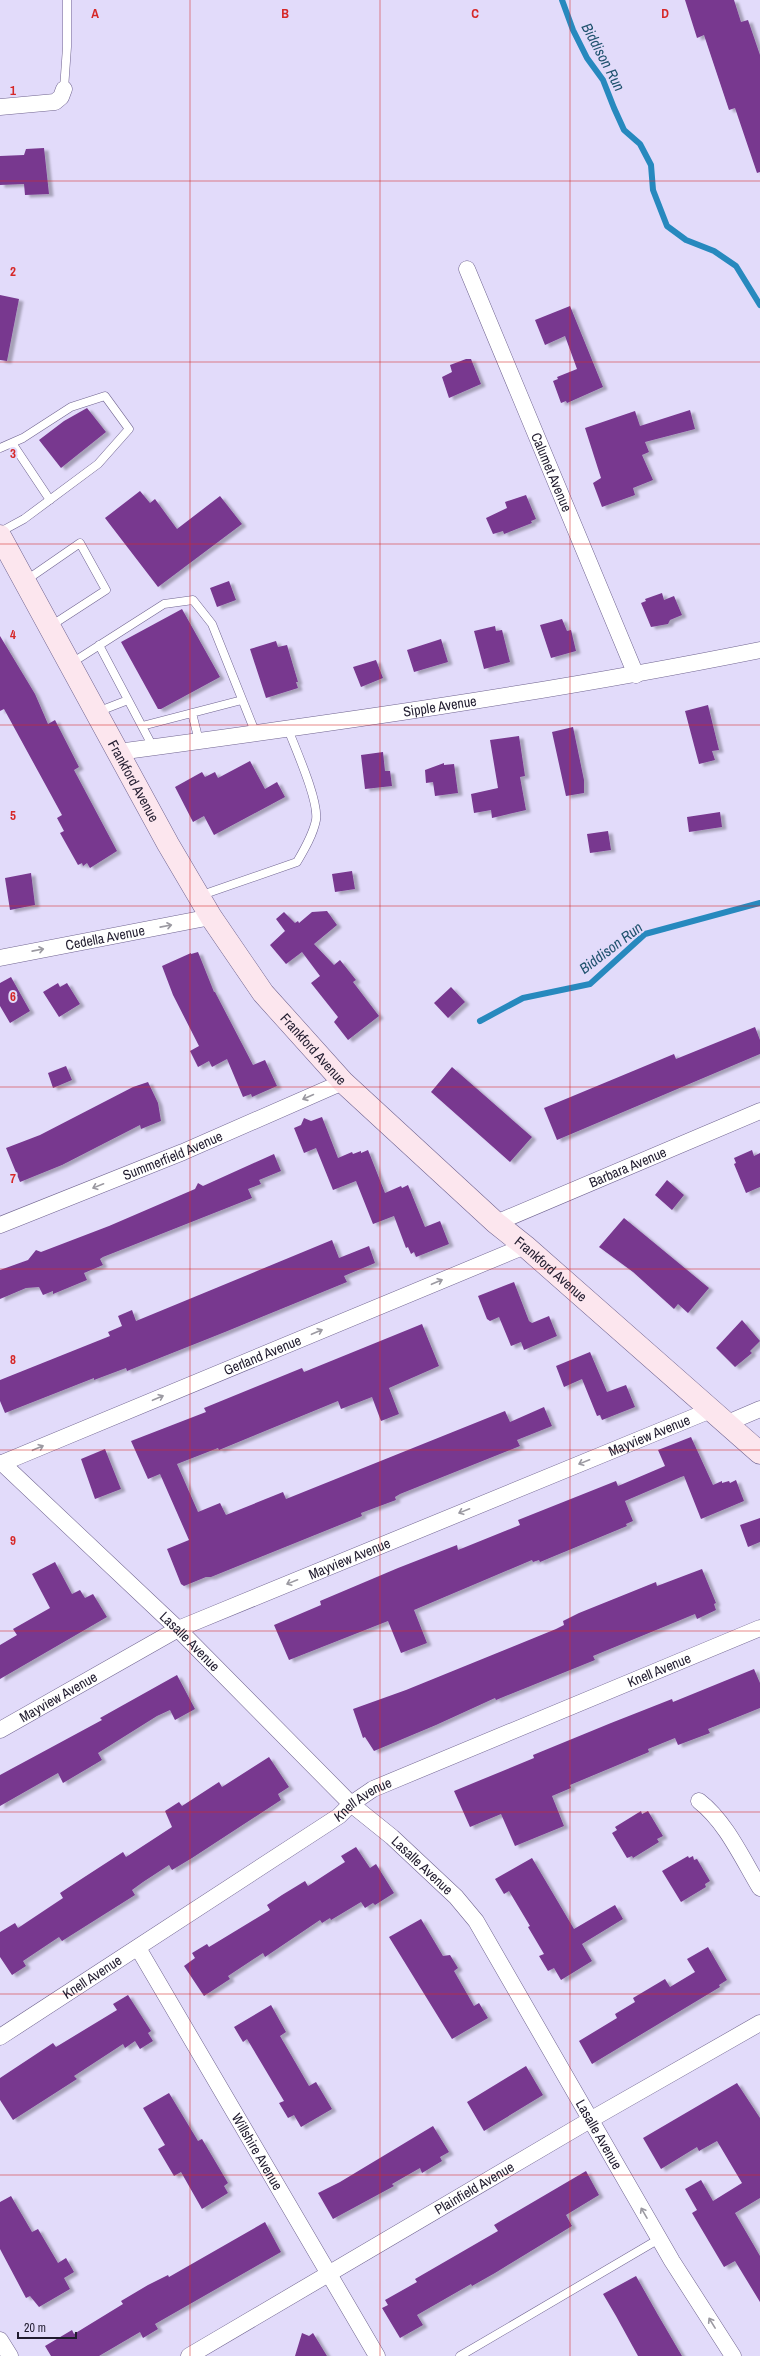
<svg xmlns="http://www.w3.org/2000/svg" width="760" height="2356" font-family="'Archivo Narrow',sans-serif">
  <style>
    .lines { fill: none; stroke-linecap: round; stroke-linejoin: round }
    .stream { stroke: #2789be; stroke-width: 6 }
    .building { fill: #78378f; filter: url(#shadow) }
    .lane-casing { stroke: #706490; stroke-width: 9 }
    .street-casing { stroke: #706490; stroke-width: 17 }
    .secondary-casing { stroke: #706490; stroke-width: 23 }
    .lane { stroke: #fff; stroke-width: 8 }
    .street { stroke: #fff; stroke-width: 16 }
    .secondary { stroke: #fce6ee; stroke-width: 22 }
    .oneway { stroke: #9b99a1 }
    .grid { fill: none; stroke: #d62828; stroke-width: 1; stroke-opacity: 0.55 }
    .labels { text-anchor: middle; stroke-width: 4; stroke-linejoin: round; paint-order: stroke }
    .street-label { font-size: 14px; fill: #211c2f; stroke: #e2dbfa }
    .water-label { font-size: 15px; font-style: italic; fill: #1e516d; stroke: #e2dbfa }
    .grid-label { font-size: 13px; text-anchor: middle; font-weight: bold; fill: #d62828; stroke: #e2dbfa; stroke-width: 4; stroke-linejoin: round; paint-order: stroke }
  </style>
  <defs>
    <filter id="shadow"><feDropShadow dx="4.5" dy="2.5" stdDeviation="1" flood-color="#0004"/></filter>
  </defs>
  <rect width="100%" height="100%" fill="#e2dbfa"/>
  <g class="lines">
    <path class="stream" d="M 562,0 L 573,30 L 587,58 L 603,80 L 614,108 L 624,130 L 640,144 L 651,165 L 653,190 L 667,226 L 686,240 L 714,251 L 736,266 L 760,305
      M 480,1021 L 523,998 L 590,984 L 645,934 L 760,903"/>
  </g>
  <path class="building" d="M 685,0 L 734,0 L 741,22 L 748,20 L 760,55 L 760,172 L 757,173 L 735,108 L 729,110 L 704,35 L 697,38 Z
    M 44,148 L 49,194 L 25,195 L 24,184 L 0,185 L 0,156 L 24,155 L 26,149 Z
    M 0,295 L 19,299 L 7,361 L 0,360 Z
    M 570,306 L 603,387 L 567,403 L 566,401 L 561,403 L 553,381 L 558,379 L 557,377 L 577,369 L 565,336 L 545,345 L 535,320 Z
    M 466,359 L 471,359 L 481,384 L 449,398 L 442,377 L 452,372 L 450,365 Z
    M 87,408 L 106,432 L 61,468 L 39,440 L 64,421 Z
    M 690,410 L 695,429 L 645,442 L 649,452 L 642,455 L 653,480 L 633,488 L 635,495 L 602,507 L 593,483 L 601,478 L 585,428 L 635,411 L 640,426 Z
    M 140,491 L 150,503 L 155,499 L 177,529 L 220,496 L 242,524 L 158,587 L 105,518 Z
    M 526,495 L 536,519 L 531,521 L 532,523 L 504,534 L 503,531 L 493,534 L 486,518 L 507,508 L 505,502 Z
    M 229,581 L 236,600 L 217,607 L 210,588 Z
    M 662,593 L 664,600 L 674,596 L 682,615 L 670,620 L 668,624 L 651,627 L 641,603 L 646,601 L 645,599 Z
    M 182,609 L 220,677 L 161,709 L 158,709 L 121,642 Z
    M 562,619 L 567,631 L 571,630 L 576,651 L 551,658 L 540,625 Z
    M 495,626 L 496,631 L 502,630 L 510,662 L 484,669 L 474,631 Z
    M 0,636 L 35,694 L 48,724 L 55,720 L 79,767 L 74,770 L 117,851 L 90,868 L 87,863 L 83,866 L 82,863 L 78,865 L 60,833 L 64,831 L 57,818 L 62,815 L 4,709 L 0,711 Z
    M 441,639 L 448,662 L 414,672 L 407,650 Z
    M 276,641 L 278,647 L 287,645 L 298,682 L 296,682 L 298,688 L 266,698 L 250,649 Z
    M 376,660 L 383,678 L 361,687 L 353,667 Z
    M 708,705 L 719,750 L 712,751 L 715,760 L 699,764 L 685,711 Z
    M 573,727 L 584,780 L 584,793 L 566,796 L 552,732 Z
    M 519,736 L 525,776 L 520,777 L 526,810 L 492,818 L 491,810 L 474,813 L 471,794 L 498,788 L 490,740 Z
    M 383,752 L 385,771 L 390,771 L 392,786 L 365,789 L 361,755 Z
    M 250,761 L 265,789 L 277,782 L 285,797 L 214,835 L 204,816 L 193,822 L 175,787 L 202,772 L 205,777 L 215,772 L 218,778 Z
    M 444,763 L 444,765 L 454,764 L 458,793 L 435,796 L 433,782 L 426,783 L 425,770 Z
    M 720,812 L 722,827 L 689,832 L 687,817 Z
    M 608,831 L 611,850 L 590,853 L 587,834 Z
    M 352,871 L 355,889 L 335,892 L 332,874 Z
    M 31,873 L 35,905 L 10,910 L 5,878 Z
    M 327,911 L 337,925 L 314,944 L 334,965 L 340,960 L 356,980 L 353,982 L 379,1016 L 348,1040 L 334,1022 L 338,1017 L 311,983 L 320,976 L 302,952 L 286,964 L 270,945 L 285,931 L 276,919 L 284,912 L 295,923 L 298,921 L 299,923 L 312,912 Z
    M 198,952 L 214,992 L 215,992 L 253,1065 L 265,1060 L 277,1086 L 252,1097 L 251,1094 L 243,1097 L 227,1059 L 212,1067 L 209,1061 L 198,1067 L 190,1051 L 199,1046 L 173,995 L 162,966 L 191,953 L 191,954 Z
    M 11,977 L 30,1011 L 10,1023 L 0,1006 L 0,983 Z
    M 58,983 L 60,987 L 67,983 L 80,1004 L 59,1017 L 43,992 Z
    M 451,987 L 465,1002 L 448,1018 L 434,1003 Z
    M 755,1027 L 760,1040 L 760,1054 L 557,1140 L 544,1108 L 674,1054 L 676,1059 Z
    M 66,1066 L 72,1080 L 53,1088 L 48,1073 Z
    M 452,1067 L 532,1137 L 510,1162 L 431,1092 Z
    M 148,1082 L 158,1103 L 161,1121 L 141,1129 L 140,1125 L 62,1165 L 20,1182 L 6,1148 L 40,1135 L 133,1087 Z
    M 322,1117 L 338,1158 L 352,1152 L 353,1154 L 361,1151 L 361,1153 L 368,1150 L 385,1193 L 401,1186 L 402,1188 L 408,1185 L 425,1227 L 440,1221 L 449,1244 L 416,1257 L 414,1252 L 411,1254 L 408,1247 L 406,1248 L 394,1216 L 373,1224 L 356,1181 L 333,1190 L 316,1148 L 304,1153 L 294,1128 L 301,1125 L 304,1118 L 311,1121 Z
    M 752,1150 L 754,1156 L 760,1153 L 760,1187 L 746,1193 L 734,1164 L 736,1163 L 734,1158 Z
    M 274,1154 L 281,1171 L 259,1180 L 261,1184 L 248,1189 L 252,1198 L 103,1257 L 100,1259 L 103,1265 L 84,1273 L 87,1280 L 53,1294 L 53,1291 L 43,1295 L 39,1287 L 26,1288 L 0,1299 L 0,1270 L 28,1260 L 36,1250 L 41,1252 L 109,1226 L 188,1192 L 195,1189 L 198,1183 L 203,1186 Z
    M 667,1180 L 684,1195 L 672,1210 L 655,1195 Z
    M 624,1218 L 709,1288 L 688,1313 L 678,1304 L 674,1309 L 633,1272 L 599,1247 Z
    M 332,1240 L 339,1258 L 369,1246 L 375,1263 L 344,1276 L 347,1282 L 225,1332 L 127,1371 L 126,1368 L 94,1380 L 94,1378 L 5,1413 L 0,1401 L 0,1380 L 110,1336 L 108,1332 L 122,1326 L 118,1316 L 132,1310 L 136,1321 Z
    M 514,1282 L 529,1321 L 532,1323 L 549,1316 L 557,1336 L 524,1350 L 521,1342 L 511,1346 L 499,1317 L 490,1321 L 487,1319 L 478,1296 Z
    M 742,1320 L 760,1341 L 750,1351 L 752,1353 L 735,1367 L 716,1348 Z
    M 422,1324 L 439,1366 L 389,1388 L 399,1414 L 381,1421 L 372,1397 L 341,1409 L 338,1401 L 219,1450 L 218,1448 L 177,1464 L 198,1512 L 220,1503 L 226,1515 L 283,1492 L 286,1499 L 505,1411 L 510,1422 L 544,1407 L 552,1426 L 517,1440 L 520,1446 L 400,1494 L 395,1497 L 396,1500 L 361,1513 L 362,1516 L 211,1577 L 206,1577 L 184,1586 L 181,1584 L 167,1549 L 189,1540 L 160,1474 L 148,1479 L 131,1441 L 206,1412 L 204,1408 L 302,1368 L 304,1372 Z
    M 590,1352 L 607,1392 L 626,1385 L 635,1407 L 602,1420 L 600,1415 L 597,1416 L 582,1379 L 564,1387 L 556,1366 Z
    M 691,1437 L 713,1485 L 722,1481 L 722,1483 L 729,1481 L 730,1483 L 736,1480 L 744,1501 L 701,1519 L 684,1476 L 681,1477 L 625,1501 L 633,1521 L 626,1524 L 627,1526 L 540,1562 L 539,1560 L 533,1562 L 532,1560 L 414,1610 L 427,1643 L 401,1653 L 388,1621 L 289,1660 L 274,1625 L 321,1605 L 320,1601 L 398,1568 L 457,1545 L 458,1550 L 520,1525 L 518,1520 L 616,1481 L 618,1486 L 665,1466 L 658,1450 Z
    M 105,1449 L 121,1489 L 95,1499 L 81,1459 Z
    M 760,1518 L 760,1542 L 748,1547 L 740,1525 Z
    M 55,1562 L 72,1594 L 80,1590 L 85,1598 L 93,1594 L 107,1617 L 0,1679 L 0,1645 L 17,1635 L 13,1629 L 50,1608 L 32,1574 Z
    M 702,1569 L 716,1603 L 714,1604 L 716,1610 L 697,1619 L 695,1614 L 593,1656 L 595,1660 L 496,1700 L 495,1698 L 436,1725 L 374,1751 L 365,1737 L 363,1738 L 353,1709 L 406,1690 L 556,1629 L 564,1625 L 563,1621 L 579,1613 L 656,1582 L 657,1586 Z
    M 754,1669 L 760,1683 L 760,1708 L 708,1729 L 710,1733 L 678,1745 L 675,1738 L 648,1749 L 649,1752 L 570,1785 L 571,1788 L 552,1796 L 564,1826 L 515,1846 L 501,1814 L 470,1827 L 454,1791 L 534,1758 L 533,1755 L 611,1723 L 672,1699 L 673,1702 Z
    M 177,1675 L 195,1709 L 175,1720 L 170,1710 L 157,1716 L 98,1753 L 102,1760 L 63,1783 L 58,1773 L 0,1806 L 0,1775 L 102,1720 L 100,1718 Z
    M 269,1757 L 289,1787 L 278,1794 L 281,1800 L 192,1858 L 172,1870 L 169,1865 L 143,1882 L 132,1890 L 135,1895 L 62,1941 L 59,1937 L 23,1961 L 26,1966 L 12,1975 L 0,1957 L 0,1932 L 15,1923 L 18,1928 L 63,1898 L 60,1893 L 86,1876 L 123,1852 L 126,1857 L 172,1827 L 165,1811 L 179,1802 L 182,1806 L 219,1782 L 222,1787 Z
    M 641,1811 L 642,1814 L 648,1811 L 663,1836 L 657,1839 L 659,1842 L 633,1858 L 632,1856 L 627,1858 L 612,1833 L 617,1830 L 615,1827 Z
    M 356,1847 L 370,1868 L 376,1864 L 394,1893 L 375,1905 L 373,1903 L 365,1908 L 361,1902 L 331,1920 L 330,1918 L 322,1923 L 320,1920 L 265,1957 L 263,1953 L 228,1976 L 230,1979 L 204,1996 L 184,1966 L 195,1958 L 192,1953 L 207,1944 L 209,1947 L 270,1910 L 267,1905 L 282,1895 L 305,1881 L 308,1886 L 334,1869 L 345,1862 L 341,1856 Z
    M 688,1856 L 689,1858 L 693,1856 L 694,1860 L 697,1859 L 710,1881 L 705,1884 L 706,1887 L 681,1902 L 662,1871 Z
    M 532,1858 L 574,1929 L 615,1905 L 623,1919 L 582,1944 L 592,1961 L 561,1980 L 554,1968 L 548,1971 L 539,1956 L 544,1954 L 528,1927 L 530,1926 L 509,1891 L 504,1894 L 495,1879 Z
    M 421,1919 L 443,1956 L 450,1955 L 458,1968 L 454,1971 L 474,2006 L 479,2003 L 488,2018 L 452,2039 L 389,1937 Z
    M 708,1947 L 727,1980 L 719,1985 L 720,1987 L 592,2064 L 579,2041 L 617,2018 L 615,2014 L 635,2002 L 633,1998 L 665,1979 L 670,1987 L 695,1972 L 687,1959 Z
    M 128,1995 L 151,2031 L 148,2033 L 153,2041 L 140,2049 L 135,2041 L 125,2048 L 123,2044 L 74,2076 L 77,2079 L 13,2120 L 0,2100 L 0,2078 L 53,2043 L 56,2047 L 117,2010 L 113,2004 Z
    M 271,2005 L 286,2032 L 280,2036 L 309,2086 L 316,2082 L 332,2109 L 301,2127 L 294,2115 L 288,2118 L 279,2103 L 284,2101 L 247,2039 L 243,2042 L 234,2027 Z
    M 526,2066 L 543,2095 L 484,2131 L 467,2102 Z
    M 737,2083 L 760,2118 L 760,2198 L 735,2213 L 760,2256 L 760,2302 L 735,2261 L 724,2267 L 692,2213 L 697,2210 L 685,2189 L 701,2180 L 713,2201 L 742,2183 L 717,2141 L 699,2151 L 697,2147 L 661,2169 L 643,2138 Z
    M 169,2093 L 198,2141 L 202,2139 L 228,2183 L 224,2186 L 228,2193 L 202,2209 L 181,2172 L 174,2176 L 158,2149 L 165,2145 L 143,2108 Z
    M 433,2126 L 449,2152 L 440,2157 L 442,2161 L 422,2173 L 420,2168 L 392,2184 L 394,2186 L 333,2219 L 318,2193 L 340,2182 Z
    M 586,2171 L 599,2195 L 566,2215 L 572,2226 L 495,2273 L 472,2286 L 471,2284 L 417,2315 L 423,2325 L 400,2338 L 382,2308 L 388,2305 L 385,2300 L 417,2282 L 415,2279 L 498,2231 L 494,2225 Z
    M 11,2196 L 32,2232 L 38,2229 L 58,2263 L 66,2258 L 74,2272 L 64,2278 L 70,2289 L 39,2307 L 30,2296 L 26,2298 L 0,2249 L 0,2202 Z
    M 265,2222 L 281,2252 L 155,2324 L 158,2329 L 143,2338 L 140,2332 L 99,2356 L 51,2356 L 45,2346 L 72,2330 L 74,2334 L 123,2304 L 121,2301 L 148,2285 L 168,2275 L 169,2277 Z
    M 636,2276 L 658,2315 L 682,2356 L 638,2356 L 616,2316 L 603,2294 Z
    M 302,2333 L 309,2336 L 313,2333 L 327,2356 L 295,2356 Z"/>
  <g class="lines">
    <defs>
      <path id="lane" d="M 64,89 L 67,47 L 67,0
        M 12,443 L 50,500
        M 0,448 L 23,438 L 71,407 L 105,396 L 129,429 L 98,464 L 24,519 L 0,532
        M 25,581 L 80,543 L 106,590 L 49,627
        M 99,645 L 153,747
        M 70,664 L 164,604 L 193,600 L 212,624 L 256,734
        M 97,712 L 128,700
        M 192,713 L 199,741
        M 142,726 L 242,700
        M 199,896 L 297,862 C 304,850 313,835 316,820 C 319,801 296,750 288,729
        M 460,2356 L 659,2239"/>
      <g id="street">
        <path d="M 0,107 L 55,102 L 61,97 L 64,89"/>
        <path id="s1" d="M 467,269 L 636,675"/>
        <path id="s2" d="M 118,752 C 333,723 547,693 760,650"/>
        <path id="s3" d="M 0,958 L 211,917"/>
        <path id="s4" d="M 496,1223 L 760,1111"/>
        <path id="s5" d="M 0,1225 L 183,1152 L 343,1082"/>
        <path d="M 725,1424 L 760,1409"/>
        <path id="s6" d="M 2,1463 L 178,1629 L 351,1804 L 392,1837 L 456,1897 L 476,1921 L 672,2261 L 733,2356"/>
        <path id="s7" d="M 0,1464 L 525,1246"/>
        <path id="s8" d="M 0,1730 L 178,1629 L 711,1410"/>
        <path d="M 699,1801 C 726,1822 742,1858 760,1888"/>
        <path id="s9" d="M 138,1948 L 377,2356"/>
        <path id="s10" d="M 0,2037 L 339,1816 L 351,1804 L 373,1789 L 760,1628"/>
        <path d="M 0,2340 L 10,2356"/>
        <path id="s11" d="M 189,2356 L 590,2120 L 760,2023"/>
      </g>
      <g id="secondary">
        <path id="s12" d="M 0,536 L 168,844 L 211,917 L 263,993 L 343,1082 L 496,1223 L 525,1246 L 760,1453"/>
      </g>
    </defs>
    <use href="#lane" class="lane-casing"/>
    <use href="#street" class="street-casing"/>
    <use href="#secondary" class="secondary-casing"/>
    <use href="#lane" class="lane"/>
    <use href="#street" class="street"/>
    <use href="#secondary" class="secondary"/>
  </g>
  <defs><path id="oneway-shaft" d="M-6 0H5M1.5-3L5.5 0L1.5 3" fill="none" stroke-width="1.6" stroke-linecap="round" stroke-linejoin="round"/></defs>
  <g class="oneway">
    <use href="#oneway-shaft" transform="translate(166 926) rotate(-11)"/>
    <use href="#oneway-shaft" transform="translate(38 950) rotate(-11)"/>
    <use href="#oneway-shaft" transform="translate(308 1097) rotate(156)"/>
    <use href="#oneway-shaft" transform="translate(98 1186) rotate(158)"/>
    <use href="#oneway-shaft" transform="translate(437 1282) rotate(-23)"/>
    <use href="#oneway-shaft" transform="translate(317 1332) rotate(-23)"/>
    <use href="#oneway-shaft" transform="translate(158 1398) rotate(-23)"/>
    <use href="#oneway-shaft" transform="translate(38 1448) rotate(-23)"/>
    <use href="#oneway-shaft" transform="translate(584 1462) rotate(158)"/>
    <use href="#oneway-shaft" transform="translate(464 1511) rotate(158)"/>
    <use href="#oneway-shaft" transform="translate(292 1582) rotate(158)"/>
    <use href="#oneway-shaft" transform="translate(644 2213) rotate(-120)"/>
    <use href="#oneway-shaft" transform="translate(712 2323) rotate(-122)"/>
  </g>
  <path class="grid" d="M 190,0 L 190,2356M 380,0 L 380,2356M 570,0 L 570,2356M 0,181 L 760,181M 0,362 L 760,362M 0,544 L 760,544M 0,725 L 760,725M 0,906 L 760,906M 0,1087 L 760,1087M 0,1269 L 760,1269M 0,1450 L 760,1450M 0,1631 L 760,1631M 0,1812 L 760,1812M 0,1994 L 760,1994M 0,2175 L 760,2175"/>
  <g class="labels">
    <g class="street-label">
      <text dy="5" stroke="none"><textPath href="#s1" startOffset="220">Calumet Avenue</textPath></text>
      <text dy="5" stroke="none"><textPath href="#s2" startOffset="325">Sipple Avenue</textPath></text>
      <text dy="5" stroke="none"><textPath href="#s12" startOffset="279">Frankford Avenue</textPath></text>
      <text dy="5" stroke="none"><textPath href="#s3" startOffset="107">Cedella Avenue</textPath></text>
      <text dy="5" stroke="none"><textPath href="#s12" startOffset="603">Frankford Avenue</textPath></text>
      <text dy="5" stroke="none"><textPath href="#s5" startOffset="186">Summerfield Avenue</textPath></text>
      <text dy="5" stroke="none"><textPath href="#s4" startOffset="143">Barbara Avenue</textPath></text>
      <text dy="5" stroke="none"><textPath href="#s12" startOffset="927">Frankford Avenue</textPath></text>
      <text dy="5" stroke="none"><textPath href="#s7" startOffset="284">Gerland Avenue</textPath></text>
      <text dy="5" stroke="none"><textPath href="#s8" startOffset="714">Mayview Avenue</textPath></text>
      <text dy="5" stroke="none"><textPath href="#s8" startOffset="390">Mayview Avenue</textPath></text>
      <text dy="5" stroke="none"><textPath href="#s6" startOffset="259">Lasalle Avenue</textPath></text>
      <text dy="5" stroke="none"><textPath href="#s10" startOffset="758">Knell Avenue</textPath></text>
      <text dy="5" stroke="none"><textPath href="#s8" startOffset="67">Mayview Avenue</textPath></text>
      <text dy="5" stroke="none"><textPath href="#s10" startOffset="434">Knell Avenue</textPath></text>
      <text dy="5" stroke="none"><textPath href="#s6" startOffset="582">Lasalle Avenue</textPath></text>
      <text dy="5" stroke="none"><textPath href="#s10" startOffset="110">Knell Avenue</textPath></text>
      <text dy="5" stroke="none"><textPath href="#s6" startOffset="906">Lasalle Avenue</textPath></text>
      <text dy="5" stroke="none"><textPath href="#s9" startOffset="236">Willshire Avenue</textPath></text>
      <text dy="5" stroke="none"><textPath href="#s11" startOffset="331">Plainfield Avenue</textPath></text>
    </g>
    <g class="water-label">
      <text transform="translate(603 57) rotate(62)" y="5">Biddison Run</text>
      <text transform="translate(611 948) rotate(-37)" y="5">Biddison Run</text>
    </g>
  </g>
  <g class="grid-label">
    <text x="95" y="18">A</text>
    <text x="285" y="18">B</text>
    <text x="475" y="18">C</text>
    <text x="665" y="18">D</text>
    <text x="13" y="95">1</text>
    <text x="13" y="276">2</text>
    <text x="13" y="458">3</text>
    <text x="13" y="639">4</text>
    <text x="13" y="820">5</text>
    <text x="13" y="1001">6</text>
    <text x="13" y="1183">7</text>
    <text x="13" y="1364">8</text>
    <text x="13" y="1545">9</text>
  </g>
  <path d="M18 2332v6h58v-6" fill="none" stroke="#211c2f" stroke-width="2"/>
  <text x="24" y="2332" font-size="12" fill="#211c2f" stroke="#e2dbfa" stroke-width="3" paint-order="stroke">20 m</text>
</svg>
